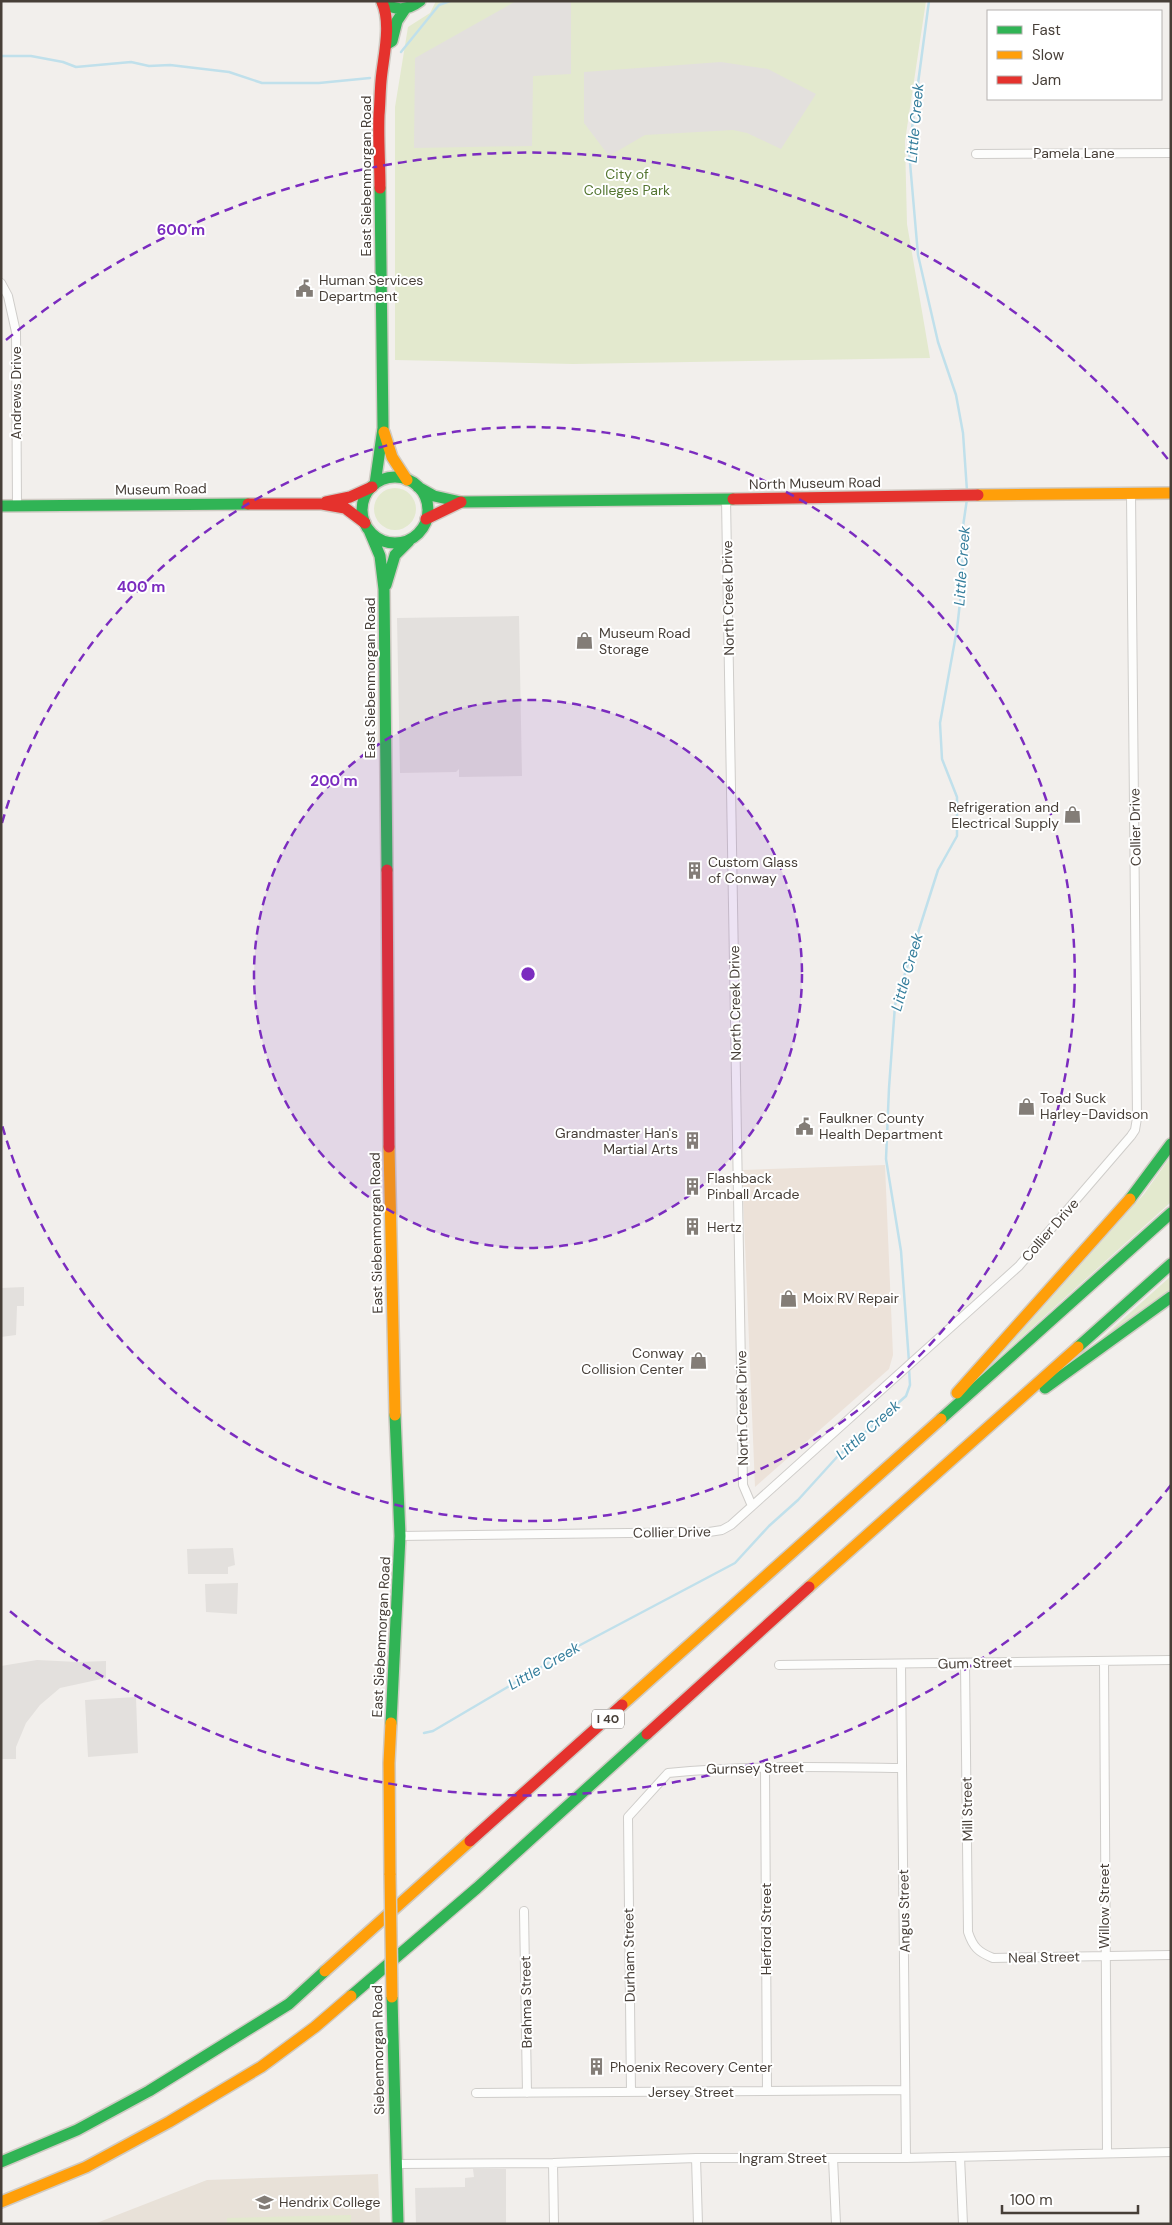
<svg xmlns="http://www.w3.org/2000/svg" width="1172" height="2225" font-family="'DM Sans',sans-serif">
  <style>
    .commercial { fill: #ece2d9 }
    .education { fill: #e8e1d8 }
    .green { fill: #e3e9ce }
    .parking { fill: #e3e0dd }
    .lines { fill: none; stroke-linecap: round; stroke-linejoin: round }
    .stream { stroke: #c0e0eb; stroke-width: 2.5 }
    .street-casing { stroke: #cfcdca; stroke-width: 10 }
    .fast-casing { stroke: #d0cbc4; stroke-width: 14 }
    .slow-casing { stroke: #d0cbc4; stroke-width: 14 }
    .jam-casing { stroke: #d0cbc4; stroke-width: 14 }
    .street { stroke: #fdfdfc; stroke-width: 8 }
    .fast { stroke: #30b455; stroke-width: 11 }
    .slow { stroke: #ff9f0a; stroke-width: 11 }
    .jam { stroke: #e5322d; stroke-width: 11 }
    .slow-bridge-casing { stroke: #d0cbc4; stroke-width: 14; stroke-linecap: butt }
    .slow-bridge { stroke: #ff9f0a; stroke-width: 11 }
    .ring { fill: none; stroke: #7b2cbf; stroke-width: 2.5; stroke-dasharray: 9 6 }
    .labels { text-anchor: middle; stroke-width: 4; stroke-linejoin: round; paint-order: stroke }
    .shield { fill: #fff; stroke: #7e7974; stroke-width: 1 }
    .shield-label { font-size: 12px; font-weight: bold; fill: #473f38 }
    .street-label { font-size: 14px; fill: #473f38; stroke: #fff }
    .park-label { font-size: 14px; fill: #537530; stroke: #fff }
    .poi-label { font-size: 14px; fill: #473f38; stroke: #fff; text-anchor: start }
    .water-label { font-size: 15px; font-style: italic; fill: #357e9c; stroke: #fff }
    .centre { fill: #7b2cbf; stroke: #fff; stroke-width: 2.5 }
    .ring-label { font-size: 15px; text-anchor: middle; font-weight: bold; fill: #7b2cbf; stroke: #fff; stroke-width: 4; stroke-linejoin: round; paint-order: stroke }
  </style>
  <rect width="100%" height="100%" fill="#f2efec"/>
  <path class="commercial" d="M 885,1165 L 893,1355 L 889,1369 L 755,1487 L 742,1170 Z"/>
  <path class="education" d="M 378,2174 L 380,2224 L 94,2224 L 207,2180 Z"/>
  <path class="green" d="M 436,1 L 926,1 L 905,141 L 907,224 L 930,358 L 573,364 L 395,360 L 395,107 L 408,27 L 430,13 Z
    M374 509a21 21 0 1 1 42 0a21 21 0 1 1-42 0Z
    M 1171,1156 L 1171,1202 L 995,1361 L 1144,1194 Z
    M 1171,1276 L 1171,1294 L 1093,1346 Z
    M 351,2215 L 351,2224 L 227,2224 L 227,2218 Z"/>
  <path class="parking" d="M 516,1 L 571,1 L 571,74 L 533,76 L 532,146 L 414,148 L 415,58 Z
    M 721,62 L 768,69 L 816,94 L 781,149 L 747,133 L 733,130 L 645,135 L 609,156 L 584,123 L 584,72 Z
    M 519,616 L 522,776 L 459,777 L 459,769 L 456,772 L 400,773 L 397,618 Z
    M 24,1287 L 24,1306 L 17,1306 L 16,1335 L 1,1337 L 1,1288 Z
    M 233,1548 L 235,1565 L 228,1567 L 228,1574 L 188,1574 L 187,1549 Z
    M 238,1583 L 237,1614 L 206,1612 L 205,1584 Z
    M 37,1660 L 78,1662 L 106,1661 L 106,1678 L 60,1688 L 40,1705 L 26,1723 L 16,1747 L 16,1759 L 1,1759 L 1,1666 Z
    M 136,1697 L 138,1753 L 88,1757 L 85,1700 Z
    M 473,2169 L 506,2169 L 506,2224 L 416,2224 L 415,2188 L 465,2187 L 465,2178 L 474,2177 Z"/>
  <g class="lines">
    <path class="stream" d="M 929,1 L 909,151 L 918,255 L 938,342 L 956,395 L 963,433 L 967,491
      M 401,52 L 439,5 L 450,1
      M 1,56 L 31,56 L 63,62 L 76,67 L 131,62 L 149,66 L 170,65 L 229,72 L 262,83 L 319,83 L 370,78
      M 909,1362 L 901,1251 L 886,1159 L 889,1088 L 895,1005 L 938,870 L 957,836 L 957,797 L 942,759 L 940,723 L 957,629 L 963,576 L 961,540 L 967,499
      M 424,1733 L 433,1731 L 567,1652 L 735,1563 L 769,1526 L 798,1500 L 837,1457 L 906,1396 L 910,1385 L 909,1368"/>
    <defs>
      <path id="street" d="M 976,154 L 1171,153
        M 1,283 L 8,296 L 16,332 L 17,506
        M 726,499 L 743,1485 L 752,1506
        M 400,1536 L 709,1532 L 722,1530 L 731,1525 L 1019,1266 L 1131,1136 L 1135,1130 L 1137,1118 L 1131,494
        M 1104,1661 L 1107,2152
        M 965,1663 L 968,1932 C 973,1947 978,1952 993,1958 L 1171,1955
        M 901,1664 L 906,2158
        M 779,1665 L 1171,1660
        M 765,1767 L 767,2091
        M 524,1911 L 527,2093
        M 631,2092 L 628,1817 L 668,1773 C 746,1765 824,1767 902,1768
        M 476,2093 L 905,2090
        M 960,2157 L 963,2224
        M 696,2158 L 698,2224
        M 833,2158 L 836,2224
        M 553,2163 L 554,2224
        M 396,2164 L 553,2163 L 696,2158 L 906,2158 L 1171,2152"/>
      <path id="fast" d="M 382,2 C 395,11 407,11 420,1
        M 387,44 L 392,41 L 397,21 L 405,9
        M362 510a33 33 0 1 1 66 0a33 33 0 1 1-66 0Z
        M 375,484 L 383,428 L 380,188
        M 418,487 L 434,496 L 461,502 L 733,499
        M 1,506 L 248,504
        M 369,530 L 380,556 L 384,589 L 387,870
        M 386,585 L 395,555 L 409,541
        M 1130,1199 L 1171,1144
        M 1078,1347 L 1171,1264
        M 1045,1388 L 1171,1297
        M 941,1419 L 1171,1213
        M 391,1723 L 400,1536 L 395,1415
        M 351,1996 L 477,1888 L 647,1734
        M 392,1997 L 398,2224
        M 1,2162 L 77,2130 L 149,2091 L 289,2004 L 325,1971"/>
      <path id="slow" d="M 384,432 L 392,457 L 407,480
        M 978,495 L 1171,493
        M 389,1147 L 395,1415
        M 957,1393 L 1130,1199
        M 809,1587 L 1078,1347
        M 622,1705 L 941,1419
        M 390,1875 L 389,1763 L 391,1723
        M 325,1971 L 470,1841
        M 1,2202 L 86,2167 L 169,2122 L 261,2067 L 315,2027 L 351,1996"/>
      <path id="jam" d="M 380,188 C 380,164 378,139 379,115 C 380,104 380,92 381,81 C 383,57 392,25 382,2
        M 733,499 L 978,495
        M 326,502 L 350,497 L 372,487
        M 248,504 L 322,504 L 345,508 L 365,523
        M 426,519 L 461,502
        M 387,870 L 389,1147
        M 647,1734 L 809,1587
        M 470,1841 L 622,1705"/>
    </defs>
    <use href="#street" class="street-casing"/>
    <use href="#fast" class="fast-casing"/>
    <use href="#slow" class="slow-casing"/>
    <use href="#jam" class="jam-casing"/>
    <use href="#street" class="street"/>
    <use href="#fast" class="fast"/>
    <use href="#slow" class="slow"/>
    <use href="#jam" class="jam"/>
    <defs>
      <path id="slow-bridge" d="M 390,1875 L 392,1997"/>
    </defs>
    <use href="#slow-bridge" class="slow-bridge-casing"/>
    <use href="#slow-bridge" class="slow-bridge"/>
  </g>
  <circle cx="528" cy="974" r="274" fill="#7b2cbf" fill-opacity=".12"/>
  <g class="ring">
    <circle cx="528" cy="974" r="274"/>
    <path d="M2 823A547 547 0 1 1 2 1125"/>
    <path d="M1171 1485A821 821 0 0 1 6 1608M6 340A821 821 0 0 1 1171 463"/>
  </g>
  <defs>
    <symbol id="civic-bare" viewBox="-9 -9 18 18"><path d="M-.6-6.5H3V-4.5H.6V-3L4-1V1h2V6H-6V1h2V-1L-.6-3ZM-1.2 2.5V6h2.4V2.5Z" fill="#837d77" stroke="#fff" stroke-width="2.5" paint-order="stroke"/></symbol>
    <symbol id="shop-bare" viewBox="-9 -9 18 18"><path d="M-5-2.5h2.3a2.7 3.5 0 0 1 5.4 0H5L5.5 6h-11ZM-1.5-2.5h3a1.5 2.3 0 0 0-3 0Z" fill="#837d77" stroke="#fff" stroke-width="2.5" paint-order="stroke"/></symbol>
    <symbol id="building-bare" viewBox="-9 -9 18 18"><path d="M-4-6H4V6H1V3H-1V6H-4ZM-2.5-4.3h1.7v1.8h-1.7ZM.8-4.3h1.7v1.8H.8ZM-2.5-1h1.7V.8h-1.7ZM.8-1h1.7V.8H.8Z" fill="#837d77" stroke="#fff" stroke-width="2.5" paint-order="stroke"/></symbol>
    <symbol id="university-bare" viewBox="-9 -9 18 18"><path d="M0-5L7-2L0 1L-7-2ZM-4 1L0 2.5L4 1V4Q0 6-4 4Z" fill="#837d77" stroke="#fff" stroke-width="2.5" paint-order="stroke"/></symbol>
  </defs>
  <g fill-rule="evenodd">
    <use href="#civic-bare" x="292" y="276" width="25" height="25"/>
    <use href="#shop-bare" x="572" y="628" width="25" height="25"/>
    <use href="#shop-bare" x="1060" y="802" width="25" height="25"/>
    <use href="#building-bare" x="682" y="858" width="25" height="25"/>
    <use href="#shop-bare" x="1014" y="1094" width="25" height="25"/>
    <use href="#civic-bare" x="792" y="1114" width="25" height="25"/>
    <use href="#building-bare" x="680" y="1128" width="25" height="25"/>
    <use href="#building-bare" x="680" y="1174" width="25" height="25"/>
    <use href="#building-bare" x="680" y="1214" width="25" height="25"/>
    <use href="#shop-bare" x="776" y="1286" width="25" height="25"/>
    <use href="#shop-bare" x="686" y="1348" width="25" height="25"/>
    <use href="#building-bare" x="584" y="2054" width="25" height="25"/>
    <use href="#university-bare" x="252" y="2190" width="25" height="25"/>
  </g>
  <g class="labels">
    <rect class="shield" x="592" y="1709.5" width="32" height="19" rx="4"/>
    <g class="shield-label">
      <text x="608" y="1723">I 40</text>
    </g>
    <g class="street-label">
      <text x="1074" y="158">Pamela Lane</text>
      <text transform="translate(366 176) rotate(-90)" y="5">East Siebenmorgan Road</text>
      <text transform="translate(16 393) rotate(-90)" y="5">Andrews Drive</text>
      <text transform="translate(815 483) rotate(-1)" y="5">North Museum Road</text>
      <text transform="translate(161 489) rotate(-1)" y="5">Museum Road</text>
      <text transform="translate(728 598) rotate(-91)" y="5">North Creek Drive</text>
      <text transform="translate(370 678) rotate(-90)" y="5">East Siebenmorgan Road</text>
      <text transform="translate(1135 827) rotate(-91)" y="5">Collier Drive</text>
      <text transform="translate(735 1003) rotate(-91)" y="5">North Creek Drive</text>
      <text transform="translate(1050 1230) rotate(-49)" y="5">Collier Drive</text>
      <text transform="translate(376 1233) rotate(-91)" y="5">East Siebenmorgan Road</text>
      <text transform="translate(742 1408) rotate(-91)" y="5">North Creek Drive</text>
      <text transform="translate(672 1532) rotate(-1)" y="5">Collier Drive</text>
      <text transform="translate(381 1637) rotate(-87)" y="5">East Siebenmorgan Road</text>
      <text transform="translate(975 1663) rotate(-1)" y="5">Gum Street</text>
      <text transform="translate(755 1768) rotate(-1)" y="5">Gurnsey Street</text>
      <text transform="translate(967 1809) rotate(-91)" y="5">Mill Street</text>
      <text transform="translate(1104 1906) rotate(-90)" y="5">Willow Street</text>
      <text transform="translate(904 1911) rotate(-91)" y="5">Angus Street</text>
      <text transform="translate(766 1929) rotate(-90)" y="5">Herford Street</text>
      <text transform="translate(629 1955) rotate(-91)" y="5">Durham Street</text>
      <text transform="translate(1044 1957) rotate(-1)" y="5">Neal Street</text>
      <text transform="translate(526 2002) rotate(-91)" y="5">Brahma Street</text>
      <text transform="translate(378 2050) rotate(-91)" y="5">Siebenmorgan Road</text>
      <text x="691" y="2097">Jersey Street</text>
      <text x="783" y="2163">Ingram Street</text>
    </g>
    <g class="park-label">
      <text x="627" y="179">City of<tspan x="627" dy="16">Colleges Park</tspan></text>
    </g>
    <g class="poi-label">
      <text x="319" y="285">Human Services<tspan x="319" dy="16">Department</tspan></text>
      <text x="599" y="638">Museum Road<tspan x="599" dy="16">Storage</tspan></text>
      <text x="1059" y="812" text-anchor="end">Refrigeration and<tspan x="1059" dy="16">Electrical Supply</tspan></text>
      <text x="708" y="867">Custom Glass<tspan x="708" dy="16">of Conway</tspan></text>
      <text x="1040" y="1103">Toad Suck<tspan x="1040" dy="16">Harley-Davidson</tspan></text>
      <text x="819" y="1123">Faulkner County<tspan x="819" dy="16">Health Department</tspan></text>
      <text x="678" y="1138" text-anchor="end">Grandmaster Han's<tspan x="678" dy="16">Martial Arts</tspan></text>
      <text x="707" y="1183">Flashback<tspan x="707" dy="16">Pinball Arcade</tspan></text>
      <text x="707" y="1232">Hertz</text>
      <text x="803" y="1303">Moix RV Repair</text>
      <text x="684" y="1358" text-anchor="end">Conway<tspan x="684" dy="16">Collision Center</tspan></text>
      <text x="610" y="2072">Phoenix Recovery Center</text>
      <text x="279" y="2207">Hendrix College</text>
    </g>
    <g class="water-label">
      <text transform="translate(915 123) rotate(-85)" y="5">Little Creek</text>
      <text transform="translate(962 566) rotate(-86)" y="5">Little Creek</text>
      <text transform="translate(907 972) rotate(-74)" y="5">Little Creek</text>
      <text transform="translate(868 1430) rotate(-42)" y="5">Little Creek</text>
      <text transform="translate(544 1666) rotate(-30)" y="5">Little Creek</text>
    </g>
  </g>
  <circle cx="528" cy="974" r="8" class="centre"/>
  <g class="ring-label">
    <text x="181" y="235">600 m</text>
    <text x="141" y="592">400 m</text>
    <text x="334" y="786">200 m</text>
  </g>
  <rect width="1172" height="2225" fill="none" stroke="#473f38" stroke-width="5"/>
  <rect x="987" y="10" width="175" height="90" fill="#ffffff" stroke="#b5b2af"/>
  <rect x="997" y="26" width="25" height="8" fill="#30b455" stroke="#b5b2af"/>
  <text x="1032" y="35" font-size="15" fill="#473f38">Fast</text>
  <rect x="997" y="51" width="25" height="8" fill="#ff9f0a" stroke="#b5b2af"/>
  <text x="1032" y="60" font-size="15" fill="#473f38">Slow</text>
  <rect x="997" y="76" width="25" height="8" fill="#e5322d" stroke="#b5b2af"/>
  <text x="1032" y="85" font-size="15" fill="#473f38">Jam</text>
  <path d="M1002 2205v8h136v-8" fill="none" stroke="#473f38" stroke-width="2.5"/>
  <text x="1010" y="2205" font-size="15" fill="#473f38" stroke="#ffffff" stroke-width="4" paint-order="stroke">100 m</text>
</svg>
